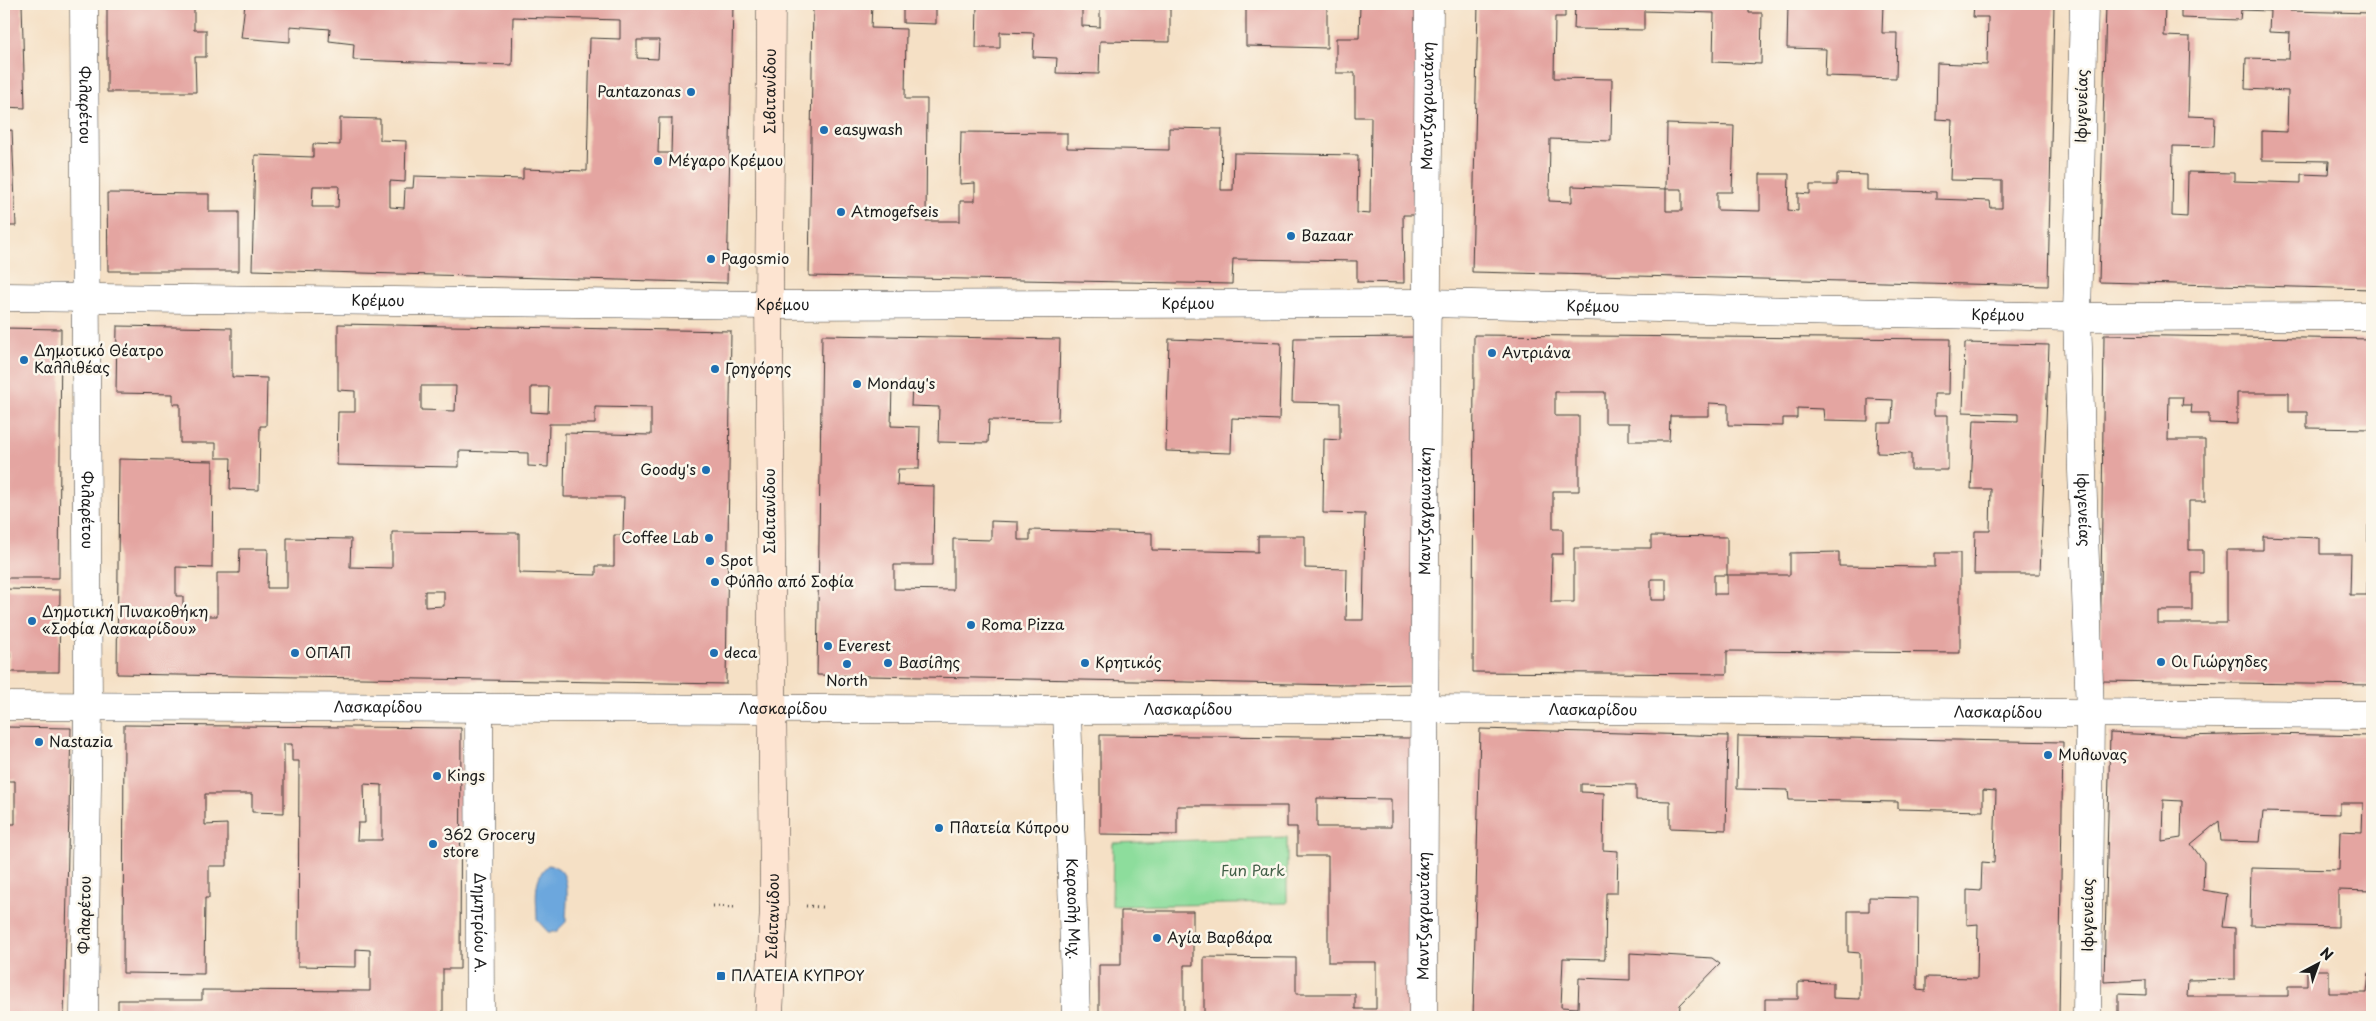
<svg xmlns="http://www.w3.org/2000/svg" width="2376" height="1021" font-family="'Playpen Sans',sans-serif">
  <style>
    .green { fill: #8ddd9c; stroke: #547c5c }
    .water { fill: #6ca7dd; stroke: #44627c }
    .building { fill: #e4a5a1; fill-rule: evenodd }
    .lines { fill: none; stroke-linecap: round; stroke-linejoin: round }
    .street-casing { stroke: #3d3935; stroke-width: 29 }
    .secondary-casing { stroke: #3d3935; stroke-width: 29 }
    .path { stroke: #3d3935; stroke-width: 3; stroke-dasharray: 1 4; stroke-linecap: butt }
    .street { stroke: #fff; stroke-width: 28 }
    .secondary { stroke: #fde4d1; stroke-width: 28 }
    .poi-dot { fill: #1f6fb2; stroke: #fbf7ec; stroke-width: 2 }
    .labels { text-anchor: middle; stroke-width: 5; stroke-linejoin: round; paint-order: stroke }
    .street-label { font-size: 15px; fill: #1c1c1c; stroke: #fbf7ec }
    .poi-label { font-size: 15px; fill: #1c1c1c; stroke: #fbf7ec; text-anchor: start }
    .park-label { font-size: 15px; fill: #446049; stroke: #fbf7ec }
  </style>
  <rect width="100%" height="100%" fill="#fbf7ec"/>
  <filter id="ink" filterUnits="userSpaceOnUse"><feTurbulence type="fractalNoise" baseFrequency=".02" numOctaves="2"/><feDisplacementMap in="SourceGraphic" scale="10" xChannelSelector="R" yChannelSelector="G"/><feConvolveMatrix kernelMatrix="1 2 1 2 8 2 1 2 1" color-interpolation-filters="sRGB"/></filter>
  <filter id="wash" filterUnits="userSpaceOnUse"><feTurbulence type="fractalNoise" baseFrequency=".0096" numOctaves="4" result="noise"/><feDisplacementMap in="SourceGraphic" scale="20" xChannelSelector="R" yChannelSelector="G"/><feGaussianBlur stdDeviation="1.12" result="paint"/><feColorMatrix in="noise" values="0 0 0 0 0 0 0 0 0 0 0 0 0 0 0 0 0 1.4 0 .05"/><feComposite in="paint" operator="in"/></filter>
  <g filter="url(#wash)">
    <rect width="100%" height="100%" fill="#f5e0c5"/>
    <path class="green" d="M 1287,837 L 1287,903 L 1112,906 L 1113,843 Z"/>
    <path class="water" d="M 548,865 C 574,867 566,902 566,922 L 556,932 L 548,932 L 537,920 C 537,901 532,878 548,865 Z"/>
    <g id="blocks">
      <path class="building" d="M 4,4 L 22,4 L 25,108 L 4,107 Z
        M 107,4 L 194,4 L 194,30 L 206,30 L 206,57 L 195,57 L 196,92 L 107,92 Z
        M 245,4 L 733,4 L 727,283 L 252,270 L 255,155 L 313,157 L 313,144 L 340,145 L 340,118 L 380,119 L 380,140 L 406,141 L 405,182 L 390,181 L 390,207 L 404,208 L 405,188 L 413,188 L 414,176 L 523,179 L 523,169 L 587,171 L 590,38 L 620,39 L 620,20 L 513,17 L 512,65 L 353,60 L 354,44 L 329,41 L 330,29 L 290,26 L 290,42 L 241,38 ZM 637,40 L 659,40 L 658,59 L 637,58 ZM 659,118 L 672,118 L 671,153 L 658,153 ZM 313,186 L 339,186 L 338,207 L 312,207 Z
        M 813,4 L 872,4 L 871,28 L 906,29 L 905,99 L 927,99 L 926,221 L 960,221 L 960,201 L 975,201 L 975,183 L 960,184 L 961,132 L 1067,133 L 1067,148 L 1169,150 L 1169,128 L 1222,129 L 1221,190 L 1233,190 L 1234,153 L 1358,155 L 1357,213 L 1370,214 L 1371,117 L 1355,117 L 1355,73 L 1336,73 L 1336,38 L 1359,38 L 1360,4 L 1421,4 L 1421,215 L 1403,215 L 1404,283 L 1357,282 L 1357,261 L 1233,259 L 1232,284 L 809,276 Z
        M 903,4 L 936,4 L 936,24 L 903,23 Z
        M 977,4 L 1082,4 L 1082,26 L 1100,27 L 1100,4 L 1170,4 L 1170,42 L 1100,41 L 1099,74 L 1056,73 L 1057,58 L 1033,57 L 1034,33 L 1000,32 L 1000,48 L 976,48 Z
        M 1224,4 L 1327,4 L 1327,48 L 1246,46 L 1246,6 L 1224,5 Z
        M 1478,4 L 1565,4 L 1565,17 L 1555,17 L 1554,78 L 1612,79 L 1611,141 L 1550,139 L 1549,201 L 1572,202 L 1572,186 L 1666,189 L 1666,211 L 1682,211 L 1682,189 L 1666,189 L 1667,124 L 1734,126 L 1732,192 L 1717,192 L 1717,210 L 1760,211 L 1760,174 L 1789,174 L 1788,210 L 1798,211 L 1798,193 L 1810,194 L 1810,185 L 1837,185 L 1837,174 L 1867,175 L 1867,190 L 1936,192 L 1936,199 L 1990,201 L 1991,208 L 2002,208 L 2002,181 L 1950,180 L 1952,120 L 1936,119 L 1937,63 L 1987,65 L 1988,17 L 1973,17 L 1974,4 L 2054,4 L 2048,286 L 1472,272 Z
        M 1575,4 L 1749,4 L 1749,13 L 1762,13 L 1761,64 L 1713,62 L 1714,13 L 1644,11 L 1644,30 L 1574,29 Z
        M 1788,4 L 1883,4 L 1882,33 L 1897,33 L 1896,78 L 1825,76 L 1826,49 L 1787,48 Z
        M 2106,4 L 2165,4 L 2164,36 L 2190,37 L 2188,116 L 2215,117 L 2214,147 L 2173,146 L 2172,216 L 2187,217 L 2188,172 L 2234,173 L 2234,181 L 2301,183 L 2301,174 L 2328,175 L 2329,161 L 2262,160 L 2262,131 L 2287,132 L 2288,91 L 2245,89 L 2246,58 L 2289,59 L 2290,33 L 2269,32 L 2270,11 L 2241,10 L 2240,20 L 2181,18 L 2181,4 L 2290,4 L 2290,11 L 2372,13 L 2372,289 L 2099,282 Z
        M 12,130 L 16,226 L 4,226 L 4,131 Z
        M 107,193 L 209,194 L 209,212 L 239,212 L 239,271 L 108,271 Z
        M 338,324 L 731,331 L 726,684 L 117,674 L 119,459 L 213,461 L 212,568 L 176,567 L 176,596 L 183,596 L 183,616 L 217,616 L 217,573 L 239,573 L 240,549 L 268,549 L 267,588 L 287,588 L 287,538 L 351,539 L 350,567 L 392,568 L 392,532 L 519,533 L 519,573 L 596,575 L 596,566 L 614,566 L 614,535 L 623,535 L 624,497 L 564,497 L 565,433 L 651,435 L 651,408 L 595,407 L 595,424 L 549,424 L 548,467 L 528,466 L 528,453 L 459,451 L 459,467 L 337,465 L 338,412 L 355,412 L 355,391 L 338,390 ZM 421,386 L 456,386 L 455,411 L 421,410 ZM 531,387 L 549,387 L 548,413 L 531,412 ZM 425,591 L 444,591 L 444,606 L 425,607 Z
        M 117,326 L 232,328 L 232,377 L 267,378 L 266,426 L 260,426 L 259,490 L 230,489 L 231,458 L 216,458 L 216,443 L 180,443 L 180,404 L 173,404 L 173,394 L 116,393 Z
        M 4,328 L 61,329 L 59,578 L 4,578 Z
        M 822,335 L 1060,339 L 1058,421 L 989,420 L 988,443 L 938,442 L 939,407 L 911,406 L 912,383 L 892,383 L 891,426 L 920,427 L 919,469 L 898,469 L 897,485 L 934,486 L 933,565 L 894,565 L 894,589 L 953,590 L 953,539 L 991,540 L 991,521 L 1018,522 L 1018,540 L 1030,540 L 1030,530 L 1152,533 L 1152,550 L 1258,552 L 1258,536 L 1305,536 L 1305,568 L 1347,569 L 1346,620 L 1363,620 L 1365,514 L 1323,513 L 1324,439 L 1340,440 L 1340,403 L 1292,402 L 1294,338 L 1418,337 L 1420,684 L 1345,685 L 817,675 Z
        M 1474,335 L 1950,339 L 1949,394 L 1934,394 L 1934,415 L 1948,415 L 1948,470 L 1911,470 L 1911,454 L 1877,453 L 1878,423 L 1892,423 L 1893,400 L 1868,399 L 1868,421 L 1824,420 L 1823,409 L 1797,408 L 1797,418 L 1783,418 L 1783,426 L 1728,425 L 1728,404 L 1709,403 L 1709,416 L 1670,416 L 1669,441 L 1629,441 L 1629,423 L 1605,423 L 1605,392 L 1555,392 L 1555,416 L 1579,416 L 1579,491 L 1553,491 L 1553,529 L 1563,529 L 1563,554 L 1552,554 L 1551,602 L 1574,602 L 1574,548 L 1651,548 L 1651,536 L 1727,537 L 1727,575 L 1714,575 L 1714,594 L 1727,594 L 1727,575 L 1790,575 L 1790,553 L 1839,552 L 1839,566 L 1935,567 L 1935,553 L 1960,553 L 1960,653 L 1727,651 L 1727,674 L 1473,672 ZM 1651,579 L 1666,579 L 1666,600 L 1651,600 Z
        M 2104,335 L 2372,339 L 2372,429 L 2307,428 L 2307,412 L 2289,412 L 2289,393 L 2237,393 L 2237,424 L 2209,423 L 2209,413 L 2191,413 L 2192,405 L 2182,405 L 2183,397 L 2169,397 L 2168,440 L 2205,440 L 2205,501 L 2189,501 L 2189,550 L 2203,550 L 2203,573 L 2192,573 L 2192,610 L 2157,610 L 2157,623 L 2227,623 L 2227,550 L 2263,550 L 2263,536 L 2320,538 L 2320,554 L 2351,554 L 2350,595 L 2367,595 L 2368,525 L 2372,525 L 2372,685 L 2100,681 Z
        M 1169,339 L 1281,343 L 1279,420 L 1232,418 L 1231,453 L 1166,451 Z
        M 1965,343 L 2049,345 L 2040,574 L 1974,574 L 1975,531 L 1990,531 L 1991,489 L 1971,489 L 1974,420 L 2018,421 L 2018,414 L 1963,412 Z
        M 4,589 L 60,590 L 59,672 L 10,672 L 10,652 L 4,652 Z
        M 124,725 L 461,728 L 460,969 L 443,969 L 443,1017 L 118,1017 L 118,1000 L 202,1000 L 202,990 L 370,991 L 370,950 L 356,949 L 356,967 L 298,966 L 299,761 L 292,761 L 292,744 L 284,744 L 284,813 L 252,812 L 252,794 L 205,794 L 205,825 L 227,824 L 227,866 L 209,866 L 209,898 L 205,898 L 204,974 L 123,973 ZM 364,784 L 382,785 L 382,840 L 357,840 L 358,823 L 365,823 Z
        M 4,727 L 71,728 L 64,1017 L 4,1017 L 4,824 L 15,824 L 15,781 L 4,781 Z
        M 1480,729 L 1728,736 L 1726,830 L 1670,828 L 1670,801 L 1636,800 L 1636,785 L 1581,784 L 1581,792 L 1604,793 L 1603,850 L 1618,851 L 1617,893 L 1606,893 L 1605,959 L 1563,958 L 1561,1007 L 1578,1008 L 1579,978 L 1630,980 L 1630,953 L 1712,958 L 1720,964 L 1680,1005 L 1679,1017 L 1473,1017 Z
        M 2110,733 L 2183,736 L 2265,734 L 2372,736 L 2372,891 L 2338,890 L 2338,927 L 2250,925 L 2251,868 L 2339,870 L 2340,831 L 2362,832 L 2363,803 L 2340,803 L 2340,814 L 2263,812 L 2260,842 L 2221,841 L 2219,821 L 2191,844 L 2204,862 L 2203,890 L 2227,894 L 2223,927 L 2235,928 L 2235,979 L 2188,980 L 2187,996 L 2288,996 L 2288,986 L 2307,986 L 2307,970 L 2329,970 L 2329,993 L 2367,993 L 2369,973 L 2372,974 L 2372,1017 L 2118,1017 L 2118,994 L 2146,995 L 2146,980 L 2104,982 ZM 2163,800 L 2182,801 L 2181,838 L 2162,841 Z
        M 1100,735 L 1411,738 L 1418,1017 L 1204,1017 L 1204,957 L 1296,958 L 1296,994 L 1355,994 L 1355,1009 L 1376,1009 L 1376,962 L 1328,962 L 1328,856 L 1297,856 L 1297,827 L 1287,827 L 1287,806 L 1177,806 L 1177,835 L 1100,834 ZM 1317,798 L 1391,799 L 1391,827 L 1317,827 Z
        M 1738,736 L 2063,742 L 2059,1017 L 1765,1017 L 1765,999 L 1798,999 L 1798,982 L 1833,983 L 1833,998 L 1860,999 L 1860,953 L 1848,952 L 1848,911 L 1869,911 L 1869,897 L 1918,898 L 1917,990 L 1926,991 L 1926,977 L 1977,978 L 1978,924 L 1967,925 L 1967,890 L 1981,891 L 1982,862 L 1994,863 L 1996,791 L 1983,790 L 1983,811 L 1898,809 L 1898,802 L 1789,800 L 1788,790 L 1737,789 Z
        M 1121,911 L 1193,911 L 1193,965 L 1184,965 L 1184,1017 L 1099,1017 L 1099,965 L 1121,965 Z"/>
    </g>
  </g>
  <g filter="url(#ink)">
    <use href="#blocks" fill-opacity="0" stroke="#3d3935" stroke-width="1"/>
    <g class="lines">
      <defs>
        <g id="street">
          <path id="s1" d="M 84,4 L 88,707 L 84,1017"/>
          <path id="s2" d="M 2084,4 L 2077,317 L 2090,714 L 2087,1017"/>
          <path id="s3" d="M 4,297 L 769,305 L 1425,303 L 2077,317 L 2372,316"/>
          <path id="s4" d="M 4,706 L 1067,710 L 1426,709 L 2372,715"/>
          <path id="s5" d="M 479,708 L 480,1017"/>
          <path id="s6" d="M 1067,710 L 1076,1017"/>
          <path id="s7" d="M 1423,1017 C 1426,679 1424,342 1429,4"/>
        </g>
        <g id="secondary">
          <path id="s8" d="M 769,1017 L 774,905 L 769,305 L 771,4"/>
        </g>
      </defs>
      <use href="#street" class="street-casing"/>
      <use href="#secondary" class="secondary-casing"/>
      <path class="path" d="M 713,906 L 734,907
        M 806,906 L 822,907"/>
      <use href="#street" class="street"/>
      <use href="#secondary" class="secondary"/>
    </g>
  </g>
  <g class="poi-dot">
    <circle cx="691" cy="92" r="5"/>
    <circle cx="824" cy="130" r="5"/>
    <circle cx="658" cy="161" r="5"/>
    <circle cx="841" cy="212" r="5"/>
    <circle cx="1291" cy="236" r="5"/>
    <circle cx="711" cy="259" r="5"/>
    <circle cx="1492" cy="353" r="5"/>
    <circle cx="24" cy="360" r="5"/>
    <circle cx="715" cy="369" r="5"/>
    <circle cx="857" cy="384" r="5"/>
    <circle cx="706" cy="470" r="5"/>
    <circle cx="709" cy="538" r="5"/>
    <circle cx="710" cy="561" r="5"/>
    <circle cx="715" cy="582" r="5"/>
    <circle cx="32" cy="621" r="5"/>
    <circle cx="971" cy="625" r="5"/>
    <circle cx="828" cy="646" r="5"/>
    <circle cx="295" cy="653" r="5"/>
    <circle cx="714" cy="653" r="5"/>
    <circle cx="2161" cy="662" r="5"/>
    <circle cx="888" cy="663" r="5"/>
    <circle cx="1085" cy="663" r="5"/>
    <circle cx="847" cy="664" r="5"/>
    <circle cx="39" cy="742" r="5"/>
    <circle cx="2048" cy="755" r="5"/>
    <circle cx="437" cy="776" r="5"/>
    <circle cx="939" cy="828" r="5"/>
    <circle cx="433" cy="844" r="5"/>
    <circle cx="1157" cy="938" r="5"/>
    <rect x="716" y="971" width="10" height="10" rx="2.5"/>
  </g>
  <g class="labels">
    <g class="street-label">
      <text dy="5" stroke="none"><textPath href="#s8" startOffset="926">Σιβιτανίδου</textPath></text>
      <text dy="5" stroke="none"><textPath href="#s1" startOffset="101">Φιλαρέτου</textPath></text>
      <text dy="5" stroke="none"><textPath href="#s7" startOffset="911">Μαντζαγριωτάκη</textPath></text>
      <text transform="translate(2082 106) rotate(-89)" y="5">Ιφιγενείας</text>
      <text dy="5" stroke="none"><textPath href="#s3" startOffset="374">Κρέμου</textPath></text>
      <text dy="5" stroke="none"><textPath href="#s3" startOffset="779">Κρέμου</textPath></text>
      <text dy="5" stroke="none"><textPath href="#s3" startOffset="1184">Κρέμου</textPath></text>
      <text dy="5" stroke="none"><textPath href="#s3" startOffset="1589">Κρέμου</textPath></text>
      <text dy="5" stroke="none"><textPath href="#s3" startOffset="1994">Κρέμου</textPath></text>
      <text dy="5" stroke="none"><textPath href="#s7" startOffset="506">Μαντζαγριωτάκη</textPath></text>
      <text dy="5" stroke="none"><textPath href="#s2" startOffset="506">Ιφιγενείας</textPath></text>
      <text dy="5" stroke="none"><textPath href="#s1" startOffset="506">Φιλαρέτου</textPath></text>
      <text transform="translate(770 511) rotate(-90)" y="5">Σιβιτανίδου</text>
      <text dy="5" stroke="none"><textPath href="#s4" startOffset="374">Λασκαρίδου</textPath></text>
      <text dy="5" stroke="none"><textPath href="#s4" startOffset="779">Λασκαρίδου</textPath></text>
      <text dy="5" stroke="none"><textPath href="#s4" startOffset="1184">Λασκαρίδου</textPath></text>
      <text dy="5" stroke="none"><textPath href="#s4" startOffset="1589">Λασκαρίδου</textPath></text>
      <text dy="5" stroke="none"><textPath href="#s4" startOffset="1994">Λασκαρίδου</textPath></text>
      <text dy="5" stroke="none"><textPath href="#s6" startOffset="199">Καραολή Μιχ.</textPath></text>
      <text transform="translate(85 915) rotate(-89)" y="5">Φιλαρέτου</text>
      <text dy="5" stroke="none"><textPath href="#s7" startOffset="101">Μαντζαγριωτάκη</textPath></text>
      <text transform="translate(2088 915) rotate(-90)" y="5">Ιφιγενείας</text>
      <text dy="5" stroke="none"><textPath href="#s8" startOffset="101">Σιβιτανίδου</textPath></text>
      <text dy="5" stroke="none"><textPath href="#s5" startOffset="215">Δημητρίου Α.</textPath></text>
    </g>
    <g class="poi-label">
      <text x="681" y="97" text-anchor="end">Pantazonas</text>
      <text x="834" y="135">easywash</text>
      <text x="668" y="166">Μέγαρο Κρέμου</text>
      <text x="851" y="217">Atmogefseis</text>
      <text x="1301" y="241">Bazaar</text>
      <text x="721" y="264">Pagosmio</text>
      <text x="34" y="356">Δημοτικό Θέατρο<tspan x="34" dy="17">Καλλιθέας</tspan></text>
      <text x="1502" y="358">Αντριάνα</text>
      <text x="725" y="374">Γρηγόρης</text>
      <text x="867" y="389">Monday's</text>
      <text x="696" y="475" text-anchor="end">Goody's</text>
      <text x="699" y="543" text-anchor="end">Coffee Lab</text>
      <text x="720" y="566">Spot</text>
      <text x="725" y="587">Φύλλο από Σοφία</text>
      <text x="42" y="617">Δημοτική Πινακοθήκη<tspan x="42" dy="17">«Σοφία Λασκαρίδου»</tspan></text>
      <text x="981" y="630">Roma Pizza</text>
      <text x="838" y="651">Everest</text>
      <text x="305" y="658">ΟΠΑΠ</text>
      <text x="724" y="658">deca</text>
      <text x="2171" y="667">Οι Γιώργηδες</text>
      <text x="898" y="668">Βασίλης</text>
      <text x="1095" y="668">Κρητικός</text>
      <text x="847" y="686" text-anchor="middle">North</text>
      <text x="49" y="747">Nastazia</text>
      <text x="2058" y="760">Μυλωνας</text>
      <text x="447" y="781">Kings</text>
      <text x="949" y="833">Πλατεία Κύπρου</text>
      <text x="443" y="840">362 Grocery<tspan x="443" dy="17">store</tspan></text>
      <text x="1167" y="943">Αγία Βαρβάρα</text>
      <text x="731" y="981">ΠΛΑΤΕΙΑ ΚΥΠΡΟΥ</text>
    </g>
    <g class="park-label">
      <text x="1253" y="876">Fun Park</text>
    </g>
  </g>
  <rect width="2376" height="1021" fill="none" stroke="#fbf7ec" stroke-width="20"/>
  <g transform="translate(2318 964) rotate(41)" stroke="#fbf7ec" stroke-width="4" paint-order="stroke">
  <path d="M0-4L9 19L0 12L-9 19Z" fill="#1c1c1c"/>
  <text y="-8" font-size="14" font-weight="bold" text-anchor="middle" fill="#1c1c1c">N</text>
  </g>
</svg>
